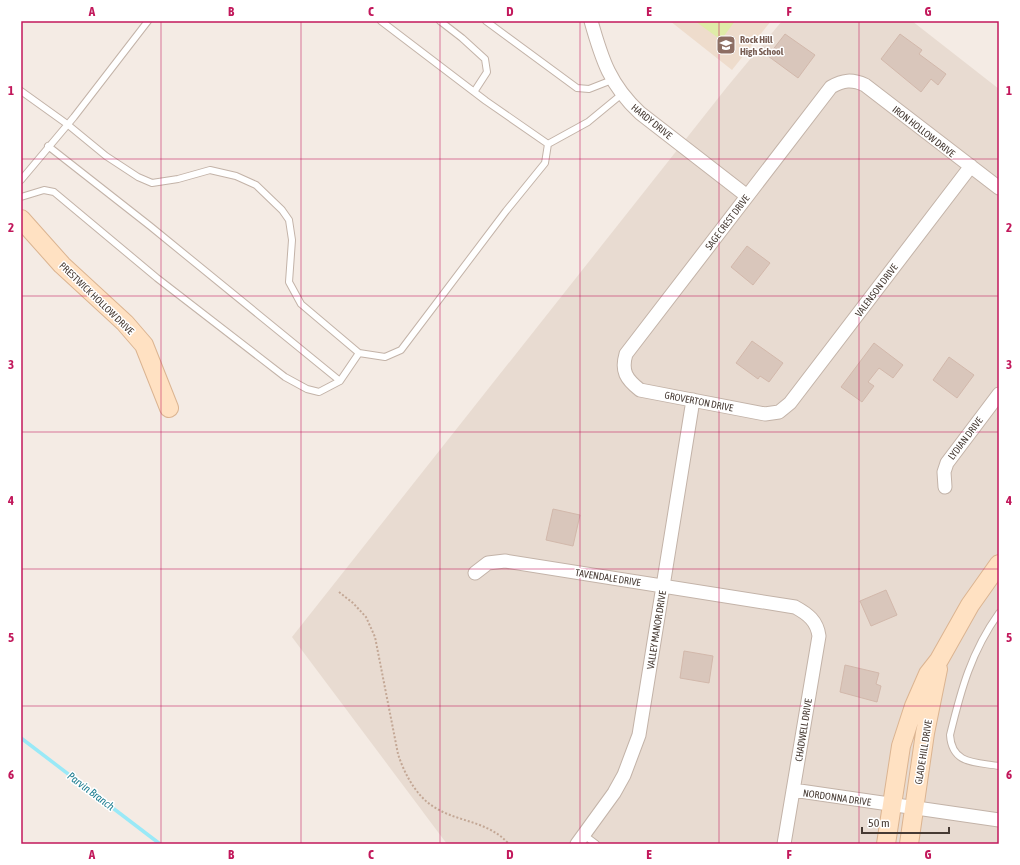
<svg xmlns="http://www.w3.org/2000/svg" width="1020" height="865" font-family="'Asap Condensed',sans-serif">
  <style>
    .residential { fill: #e8dbd1 }
    .education { fill: #eedccc }
    .green { fill: #dfeca8 }
    .lines { fill: none; stroke-linecap: round; stroke-linejoin: round }
    .stream { stroke: #99e9f7; stroke-width: 3.5 }
    .building { fill: #d9c6bb; stroke: #d2b8ab }
    .lane-casing { stroke: #c3b3a8; stroke-width: 8 }
    .street-casing { stroke: #c3b3a8; stroke-width: 15 }
    .secondary-casing { stroke: #dbb491; stroke-width: 20 }
    .path { stroke: #c3a795; stroke-width: 2; stroke-dasharray: 2 2; stroke-linecap: butt }
    .lane { stroke: #fff; stroke-width: 6 }
    .street { stroke: #fff; stroke-width: 13 }
    .secondary { stroke: #ffe1c2; stroke-width: 18 }
    .grid { fill: none; stroke: #c2185b; stroke-width: 1; stroke-opacity: 0.55 }
    .labels { text-anchor: middle; stroke-width: 3; stroke-linejoin: round; paint-order: stroke }
    .education-label { font-size: 10px; font-weight: bold; fill: #785e54; stroke: #fff; text-anchor: start }
    .street-label { font-size: 10px; fill: #463a33; stroke: #fff }
    .water-label { font-size: 11px; font-style: italic; fill: #1e7e91; stroke: #fff }
    .neatline { fill: none; stroke: #c2185b; stroke-width: 1.5 }
    .grid-label { font-size: 13px; text-anchor: middle; font-weight: bold; fill: #c2185b }
  </style>
  <rect width="100%" height="100%" fill="#f4ebe4"/>
  <path class="residential" d="M 782,21 L 912,21 L 999,89 L 999,844 L 447,844 L 292,637 L 727,87 Z"/>
  <path class="education" d="M 670,21 L 771,21 L 732,70 Z"/>
  <path class="green" d="M 695,21 L 735,21 L 721,40 Z"/>
  <g class="lines">
    <path class="stream" d="M 21,738 L 160,844"/>
  </g>
  <path class="building" d="M 785,34 L 815,55 L 798,78 L 768,56 Z
    M 900,34 L 922,50 L 919,54 L 946,74 L 938,85 L 931,79 L 921,92 L 881,59 Z
    M 747,246 L 770,263 L 753,285 L 731,267 Z
    M 752,341 L 783,363 L 769,382 L 760,376 L 758,379 L 736,363 Z
    M 874,343 L 903,365 L 893,378 L 879,368 L 868,382 L 874,386 L 862,402 L 841,387 Z
    M 949,357 L 974,375 L 957,398 L 933,380 Z
    M 553,509 L 580,515 L 573,546 L 546,540 Z
    M 886,590 L 897,615 L 871,626 L 860,601 Z
    M 684,651 L 713,656 L 709,683 L 680,678 Z
    M 845,665 L 879,673 L 876,684 L 881,686 L 877,702 L 840,692 Z"/>
  <g class="lines">
    <defs>
      <path id="lane" d="M 440,21 L 462,38 L 485,59 L 487,72 L 474,92
        M 486,21 L 577,88 L 589,89 L 612,80
        M 21,91 L 67,124 L 106,156 L 138,177 L 152,183 L 178,179 L 210,170 L 236,176 L 256,185 L 282,210 L 289,220 L 292,240 L 289,282 L 301,304 L 359,353 L 340,381 L 319,392 L 307,389 L 285,377 L 157,278 L 54,192 L 44,190 L 21,197
        M 548,144 L 588,122 L 622,94
        M 48,146 L 150,226 L 340,381
        M 21,180 L 74,117 L 148,21
        M 359,353 L 385,357 L 401,350 L 506,211 L 545,163 L 548,144 L 486,101 L 381,21
        M 999,613 C 971,652 961,690 950,735 C 952,765 976,762 999,766
        M 584,835 L 596,844"/>
      <path id="street" d="M 591,21 C 602,60 610,85 640,113 L 747,196
        M 971,166 L 790,403 L 779,412 L 765,414 L 640,390 C 626,379 621,371 626,354 L 831,87 C 843,80 852,79 865,85 L 999,188
        M 945,487 L 944,472 L 947,463 L 999,394
        M 475,573 L 488,563 L 505,561 L 795,607 C 808,614 817,621 819,636 L 784,844
        M 793,790 L 999,820
        M 577,844 L 614,793 L 624,775 L 639,735 L 693,400"/>
      <path id="secondary" d="M 21,219 L 62,265 L 125,323 L 144,345 L 169,408
        M 886,844 L 901,746 L 914,706 L 928,674 L 939,660 L 970,605 L 999,564
        M 909,844 L 925,733 L 938,669"/>
    </defs>
    <use href="#lane" class="lane-casing"/>
    <use href="#street" class="street-casing"/>
    <use href="#secondary" class="secondary-casing"/>
    <path class="path" d="M 339,592 L 353,603 L 366,617 L 375,637 L 398,754 C 404,773 416,796 434,807 C 459,823 487,820 509,844"/>
    <use href="#lane" class="lane"/>
    <use href="#street" class="street"/>
    <use href="#secondary" class="secondary"/>
  </g>
  <path class="grid" d="M 161,21 L 161,844M 301,21 L 301,844M 440,21 L 440,844M 580,21 L 580,844M 719,21 L 719,844M 859,21 L 859,844M 21,159 L 999,159M 21,296 L 999,296M 21,432 L 999,432M 21,569 L 999,569M 21,706 L 999,706"/>
  <defs>
    <symbol id="school-square" viewBox="-11 -11 22 22"><rect x="-9" y="-9" width="18" height="18" rx="4" fill="#8d6e63" stroke="#fff"/><path d="M0-5L7-2L0 1L-7-2ZM-4 1L0 2.5L4 1V4Q0 6-4 4Z" fill="#fff"/></symbol>
  </defs>
  <g fill-rule="evenodd">
    <use href="#school-square" x="715" y="34" width="22" height="22"/>
  </g>
  <g class="labels">
    <g class="education-label">
      <text x="740" y="43">Rock Hill<tspan x="740" dy="12">High School</tspan></text>
    </g>
    <g class="street-label">
      <text transform="translate(652 121) rotate(39)" y="4">HARDY DRIVE</text>
      <text transform="translate(924 131) rotate(38)" y="4">IRON HOLLOW DRIVE</text>
      <text transform="translate(727 222) rotate(-53)" y="4">SAGE CREST DRIVE</text>
      <text transform="translate(876 290) rotate(-53)" y="4">VALENSON DRIVE</text>
      <text transform="translate(97 298) rotate(44)" y="4">PRESTWICK HOLLOW DRIVE</text>
      <text transform="translate(699 401) rotate(11)" y="4">GROVERTON DRIVE</text>
      <text transform="translate(965 438) rotate(-53)" y="4">LYDIAN DRIVE</text>
      <text transform="translate(608 577) rotate(9)" y="4">TAVENDALE DRIVE</text>
      <text transform="translate(656 630) rotate(-81)" y="4">VALLEY MANOR DRIVE</text>
      <text transform="translate(803 730) rotate(-81)" y="4">CHADWELL DRIVE</text>
      <text transform="translate(923 752) rotate(-81)" y="4">GLADE HILL DRIVE</text>
      <text transform="translate(837 797) rotate(8)" y="4">NORDONNA DRIVE</text>
    </g>
    <g class="water-label">
      <text transform="translate(91 791) rotate(37)" y="4">Parvin Branch</text>
    </g>
  </g>
  <rect width="1020" height="865" fill="none" stroke="#ffffff" stroke-width="44"/>
  <path d="M862 827v6h87v-6" fill="none" stroke="#463a33" stroke-width="2"/>
  <text x="868" y="827" font-size="12" fill="#463a33" stroke="#ffffff" stroke-width="3" paint-order="stroke">50 m</text>
  <rect x="22" y="22" width="976" height="821" class="neatline"/>
  <g class="grid-label">
    <text x="92" y="16">A</text>
    <text x="231" y="16">B</text>
    <text x="371" y="16">C</text>
    <text x="510" y="16">D</text>
    <text x="649" y="16">E</text>
    <text x="789" y="16">F</text>
    <text x="928" y="16">G</text>
    <text x="11" y="95">1</text>
    <text x="1009" y="95">1</text>
    <text x="11" y="232">2</text>
    <text x="1009" y="232">2</text>
    <text x="11" y="369">3</text>
    <text x="1009" y="369">3</text>
    <text x="11" y="505">4</text>
    <text x="1009" y="505">4</text>
    <text x="11" y="642">5</text>
    <text x="1009" y="642">5</text>
    <text x="11" y="779">6</text>
    <text x="1009" y="779">6</text>
    <text x="92" y="859">A</text>
    <text x="231" y="859">B</text>
    <text x="371" y="859">C</text>
    <text x="510" y="859">D</text>
    <text x="649" y="859">E</text>
    <text x="789" y="859">F</text>
    <text x="928" y="859">G</text>
  </g>
</svg>
